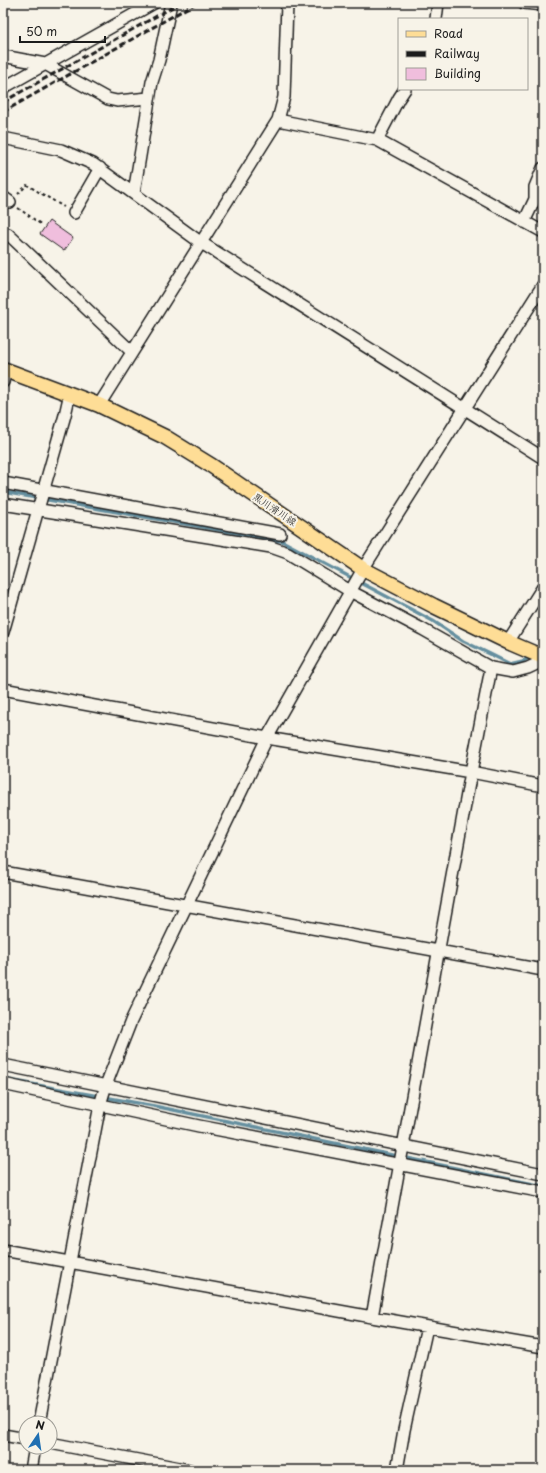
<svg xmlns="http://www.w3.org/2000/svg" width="546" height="1473" font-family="'Playpen Sans','Klee One',sans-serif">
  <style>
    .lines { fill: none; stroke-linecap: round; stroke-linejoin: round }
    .stream { stroke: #658f9f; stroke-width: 3.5 }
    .building { fill: #f0bedd; stroke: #1c1c1c }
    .minor-casing { stroke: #1c1c1c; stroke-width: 14 }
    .major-casing { stroke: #1c1c1c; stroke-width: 17 }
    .path { stroke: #1c1c1c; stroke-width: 2; stroke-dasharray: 3 3; stroke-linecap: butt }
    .minor { stroke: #f7f3e8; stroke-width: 11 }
    .major { stroke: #fedd96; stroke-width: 14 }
    .rail { stroke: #1c1c1c; stroke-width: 3; stroke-dasharray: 6 3; stroke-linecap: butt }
    .labels { text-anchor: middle; stroke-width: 4; stroke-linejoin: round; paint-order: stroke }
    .street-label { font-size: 10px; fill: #1c1c1c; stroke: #f7f3e8 }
  </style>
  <rect width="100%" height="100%" fill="#f7f3e8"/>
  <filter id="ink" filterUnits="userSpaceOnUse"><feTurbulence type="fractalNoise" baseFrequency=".025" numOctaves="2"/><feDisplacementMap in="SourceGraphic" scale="8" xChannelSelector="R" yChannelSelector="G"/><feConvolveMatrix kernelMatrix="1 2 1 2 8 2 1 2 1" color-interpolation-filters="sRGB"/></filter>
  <g filter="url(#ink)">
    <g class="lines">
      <path class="stream" d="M 3,492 L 282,541 L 433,621 L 463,641 L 490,654 L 510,664 L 523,661 L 533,656
        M 9,1080 L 154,1106 L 543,1186"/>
    </g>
    <path class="building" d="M 49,221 L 73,238 L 64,251 L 40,234 Z"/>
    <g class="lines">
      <defs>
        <path id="minor" d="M 524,3 L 543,5
          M 436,19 L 438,3
          M 3,56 L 45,64 L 108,99 L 117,101 L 149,98
          M 3,88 L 154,3
          M 278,120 L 377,140 L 543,232
          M 3,138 L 61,150 L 93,164 L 200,242 L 543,458
          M 377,140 L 399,98 L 405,89
          M 134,193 L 152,82 L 159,60 L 171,3
          M 3,197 L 10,202
          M 74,213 L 100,168
          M 524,222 L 535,199 L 535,187 L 543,168
          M 3,232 L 8,234 L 132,352
          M 3,382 L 6,370
          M 99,405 L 278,120 L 284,97 L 287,3
          M 3,483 L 280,534
          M 3,504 L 271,547 L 288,553 L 350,591 L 422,629 L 491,668
          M 3,632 L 65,415 L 70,393
          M 508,642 L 543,587
          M 3,689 L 267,738 L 471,772 L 543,786
          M 3,872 L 543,970
          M 3,1065 L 543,1174
          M 3,1084 L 199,1126 L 543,1192
          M 3,1250 L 372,1317 L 543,1347
          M 372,1317 L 471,772 L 491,668 L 513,672 L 528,668 L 543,661
          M 39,1423 L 100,1105 L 106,1085 L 131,1021 L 267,738 L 363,569 L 543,285
          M 3,1435 L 26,1439
          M 50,1443 L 190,1470
          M 31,1470 L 35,1447
          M 397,1470 L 404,1430 L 427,1327"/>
        <path id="major" d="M 3,369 L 99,405 L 165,437 L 212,466 L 363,569 L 434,606 L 508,642 L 543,657"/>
      </defs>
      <use href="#minor" class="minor-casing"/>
      <use href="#major" class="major-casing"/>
      <path class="path" d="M 18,194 L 27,185 L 64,207
        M 18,208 L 42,225"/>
      <use href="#minor" class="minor"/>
      <use href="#major" class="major"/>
      <path class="rail" d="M 3,102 L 180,3
        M 3,112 L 196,3"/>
    </g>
  </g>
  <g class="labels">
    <g class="street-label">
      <text transform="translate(275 509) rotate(34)" y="4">黒川滑川線</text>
    </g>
  </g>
  <rect width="546" height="1473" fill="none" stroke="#f7f3e8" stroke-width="16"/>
  <rect x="8" y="8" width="530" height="1457" fill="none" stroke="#1c1c1c" stroke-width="1.5" filter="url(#ink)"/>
  <rect x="398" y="18" width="130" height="72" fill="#f7f3e8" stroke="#9f9d96"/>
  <rect x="406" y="31" width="20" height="6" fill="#fedd96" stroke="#9f9d96"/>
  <text x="434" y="38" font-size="12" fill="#1c1c1c">Road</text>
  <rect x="406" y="51" width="20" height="6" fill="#1c1c1c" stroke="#9f9d96"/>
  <text x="434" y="58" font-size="12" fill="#1c1c1c">Railway</text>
  <rect x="406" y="68" width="20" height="12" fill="#f0bedd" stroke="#9f9d96"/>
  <text x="434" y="78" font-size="12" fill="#1c1c1c">Building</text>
  <g transform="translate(38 1435) rotate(13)"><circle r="19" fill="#f7f3e8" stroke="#9f9d96"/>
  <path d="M0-3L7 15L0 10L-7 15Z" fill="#1f6fb2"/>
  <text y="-6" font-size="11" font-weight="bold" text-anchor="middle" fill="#1c1c1c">N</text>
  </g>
  <path d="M20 36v6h85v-6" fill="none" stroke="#1c1c1c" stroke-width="2"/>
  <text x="26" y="36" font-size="12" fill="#1c1c1c" stroke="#f7f3e8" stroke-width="3" paint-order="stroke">50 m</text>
</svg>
